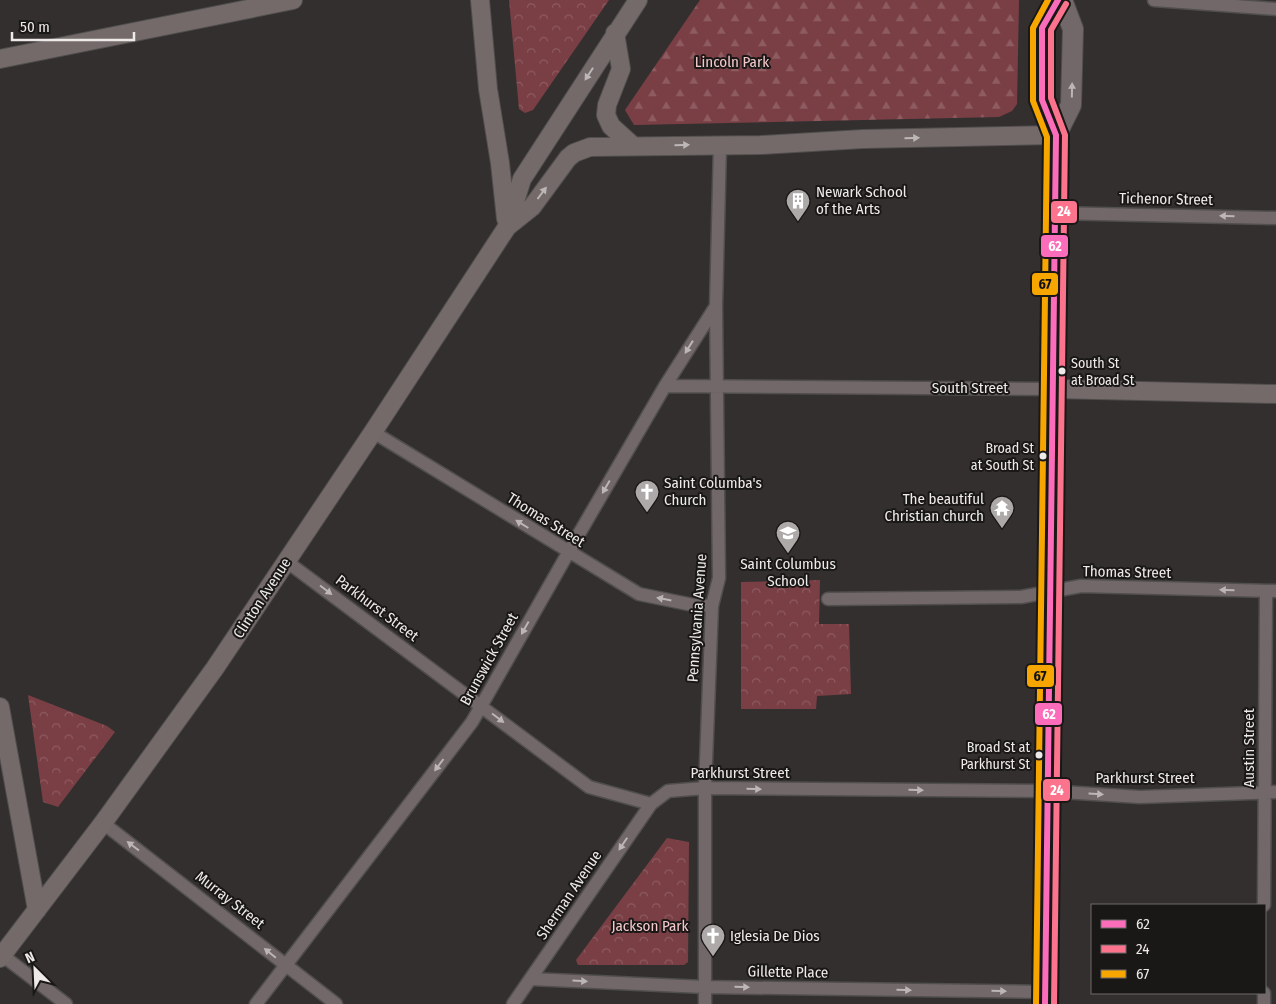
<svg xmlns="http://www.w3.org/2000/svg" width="1276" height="1004" font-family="'Fira Sans Condensed',sans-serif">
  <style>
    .forest { fill: url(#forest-firs) }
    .park { fill: url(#park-crowns) }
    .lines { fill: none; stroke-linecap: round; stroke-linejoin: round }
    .street-casing { stroke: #504e4e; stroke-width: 15 }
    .secondary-casing { stroke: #504e4e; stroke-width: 20 }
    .primary-casing { stroke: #504e4e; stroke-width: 22 }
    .street { stroke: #726869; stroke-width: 12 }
    .secondary { stroke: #746a6a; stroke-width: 18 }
    .primary { stroke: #736869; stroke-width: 20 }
    .bus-1-casing { stroke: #1a1717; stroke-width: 10 }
    .bus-2-casing { stroke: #1a1717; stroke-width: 10 }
    .bus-3-casing { stroke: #1a1717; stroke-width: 10 }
    .bus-1 { stroke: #fb6dba; stroke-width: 6 }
    .bus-2 { stroke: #fc738d; stroke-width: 6 }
    .bus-3 { stroke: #f7a600; stroke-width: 6 }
    .oneway { fill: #bdb7b7 }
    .oneway2 { fill: #bdb6b6 }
    .oneway3 { fill: #bcb6b6 }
    .bus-dot { fill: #eeeaea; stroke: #1a1717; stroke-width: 2 }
    .labels { text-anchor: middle; stroke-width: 4; stroke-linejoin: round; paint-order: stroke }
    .bus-label { font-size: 14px; fill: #eeeaea; stroke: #1a1717; text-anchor: end }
    .park-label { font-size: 15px; fill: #f5c9cb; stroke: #1a1717 }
    .poi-label { font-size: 15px; fill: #eeeaea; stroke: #1a1717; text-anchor: start }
    .street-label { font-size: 15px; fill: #eeeaea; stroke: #1a1717 }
    .line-badge { stroke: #1a1717; stroke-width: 2 }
    .badge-label { font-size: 14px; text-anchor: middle; font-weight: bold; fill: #fff }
    .pale-badge-label { font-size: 14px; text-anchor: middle; font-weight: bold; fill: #111 }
  </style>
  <defs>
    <pattern id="forest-firs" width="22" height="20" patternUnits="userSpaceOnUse" patternTransform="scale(1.25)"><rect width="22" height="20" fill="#7a3f45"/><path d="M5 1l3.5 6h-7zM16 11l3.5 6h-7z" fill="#8d5b60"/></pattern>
    <pattern id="park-crowns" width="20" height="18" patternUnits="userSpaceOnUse" patternTransform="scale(1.25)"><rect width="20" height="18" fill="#7a3f45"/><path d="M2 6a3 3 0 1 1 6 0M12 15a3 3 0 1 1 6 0" fill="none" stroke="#8d5b60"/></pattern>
  </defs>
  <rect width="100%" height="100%" fill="#332f2f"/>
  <path class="forest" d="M 700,0 L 1019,0 L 1017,104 L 1012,111 L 999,117 L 634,125 L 625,110 Z"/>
  <path class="park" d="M 509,0 L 609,0 L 533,110 L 525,113 L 519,109 Z
    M 820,580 L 819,624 L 849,624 L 851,694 L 817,696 L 816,709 L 741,709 L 741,582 Z
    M 28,695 L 107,726 L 115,732 L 58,807 L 43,802 Z
    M 667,838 L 689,842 L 688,962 L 684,965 L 578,965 L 576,960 Z"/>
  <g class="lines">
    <defs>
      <path id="street" d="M 1154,0 L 1276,9
        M 1055,213 L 1276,218
        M 665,386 L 1053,389
        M 373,432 L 639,594 L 693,605 L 712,606
        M 286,561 L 589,787 L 651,804
        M 828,599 L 1021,597 L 1081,586 L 1276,591
        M 103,823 L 336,1004
        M 1264,905 L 1266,591
        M 2,955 L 66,1004
        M 531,979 L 704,987 L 1045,992
        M 256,1004 L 472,722 L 576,539 L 665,386 L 716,306
        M 513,1004 L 651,804 L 668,791 L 705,788 L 1047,791 L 1140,797 L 1276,792
        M 705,1004 L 705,788 L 712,606 L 719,578 L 716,306 L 720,145
        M 1264,1004 L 1264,993"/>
      <path id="secondary" d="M 480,0 L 488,89 L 500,163 L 506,219
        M 615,33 L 621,69 L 607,105 L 606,115 L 611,126 L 633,146
        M 0,59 L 293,0
        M 507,227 L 532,207 L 568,158 L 574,153 L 590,147 L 761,145 L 863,139 L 1056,135
        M 1053,389 L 1276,394
        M 0,707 L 37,910
        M 0,958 L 103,823 L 215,668 L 373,432 L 507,227 L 522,179 L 638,0"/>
      <path id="primary" d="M 1056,135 L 1071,105 L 1073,29 L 1062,0
        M 1045,1004 L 1056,135 L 1042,100 L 1042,28 L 1058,0"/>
    </defs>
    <use href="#street" class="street-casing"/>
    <use href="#secondary" class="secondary-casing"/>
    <use href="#primary" class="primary-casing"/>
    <use href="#street" class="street"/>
    <use href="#secondary" class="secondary"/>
    <use href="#primary" class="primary"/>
    <defs>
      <path id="bus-1" d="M 1045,1004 L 1056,135 L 1042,100 L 1042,28 L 1058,0"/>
      <path id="bus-2" d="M 1054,1004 L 1065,135 L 1051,98 L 1051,30 L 1066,4"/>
      <path id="bus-3" d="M 1036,1004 L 1047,137 L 1033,101 L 1033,28 L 1048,0"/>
    </defs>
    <use href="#bus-1" class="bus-1-casing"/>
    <use href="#bus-2" class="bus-2-casing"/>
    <use href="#bus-3" class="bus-3-casing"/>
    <use href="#bus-1" class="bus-1"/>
    <use href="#bus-2" class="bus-2"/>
    <use href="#bus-3" class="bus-3"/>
  </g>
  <defs><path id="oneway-solid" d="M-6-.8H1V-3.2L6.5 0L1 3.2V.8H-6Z" transform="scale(1.25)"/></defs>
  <g class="oneway">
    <use href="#oneway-solid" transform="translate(589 74) rotate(123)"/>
    <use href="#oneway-solid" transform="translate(912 138) rotate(-1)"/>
    <use href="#oneway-solid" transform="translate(682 145) rotate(-1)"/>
    <use href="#oneway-solid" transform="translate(542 193) rotate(-53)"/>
  </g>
  <use class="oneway2" href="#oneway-solid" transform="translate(1072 90) rotate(-89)"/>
  <g class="oneway3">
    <use href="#oneway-solid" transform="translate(1227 216) rotate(-179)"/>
    <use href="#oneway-solid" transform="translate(689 347) rotate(122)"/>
    <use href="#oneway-solid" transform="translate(606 487) rotate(120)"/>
    <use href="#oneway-solid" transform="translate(522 524) rotate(-148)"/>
    <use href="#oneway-solid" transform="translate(326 590) rotate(37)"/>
    <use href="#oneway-solid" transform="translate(1227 590) rotate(-178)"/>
    <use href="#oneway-solid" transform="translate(664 599) rotate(-169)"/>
    <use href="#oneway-solid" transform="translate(525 628) rotate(119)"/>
    <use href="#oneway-solid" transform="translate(498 718) rotate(37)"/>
    <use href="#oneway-solid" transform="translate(439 765) rotate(127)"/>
    <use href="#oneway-solid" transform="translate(754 789) rotate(1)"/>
    <use href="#oneway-solid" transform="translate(916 790) rotate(1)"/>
    <use href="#oneway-solid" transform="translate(1096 794) rotate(3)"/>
    <use href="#oneway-solid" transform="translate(623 844) rotate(124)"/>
    <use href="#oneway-solid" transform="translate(133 846) rotate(-143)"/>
    <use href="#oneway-solid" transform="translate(270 953) rotate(-141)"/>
    <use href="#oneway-solid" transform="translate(580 981) rotate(3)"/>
    <use href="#oneway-solid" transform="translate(742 987) rotate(1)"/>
    <use href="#oneway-solid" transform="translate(904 990) rotate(1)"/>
    <use href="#oneway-solid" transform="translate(999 991) rotate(1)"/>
  </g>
  <defs>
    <symbol id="building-pin" viewBox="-11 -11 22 30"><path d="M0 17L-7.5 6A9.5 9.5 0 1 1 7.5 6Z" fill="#ada9a9" stroke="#1a1717"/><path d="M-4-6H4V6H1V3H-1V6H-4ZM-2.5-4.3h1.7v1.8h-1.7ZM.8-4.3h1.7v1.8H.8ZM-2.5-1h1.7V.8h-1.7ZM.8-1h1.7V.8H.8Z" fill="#fff"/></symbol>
    <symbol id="church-pin" viewBox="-11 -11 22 30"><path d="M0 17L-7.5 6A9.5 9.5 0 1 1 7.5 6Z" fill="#ada9a9" stroke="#1a1717"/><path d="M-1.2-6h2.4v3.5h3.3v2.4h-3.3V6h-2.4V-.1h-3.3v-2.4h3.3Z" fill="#fff"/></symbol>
    <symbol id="temple-pin" viewBox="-11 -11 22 30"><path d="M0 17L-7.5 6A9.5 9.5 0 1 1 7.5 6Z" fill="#ada9a9" stroke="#1a1717"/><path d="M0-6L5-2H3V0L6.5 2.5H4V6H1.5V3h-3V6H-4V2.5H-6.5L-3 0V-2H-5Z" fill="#fff"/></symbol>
    <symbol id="school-pin" viewBox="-11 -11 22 30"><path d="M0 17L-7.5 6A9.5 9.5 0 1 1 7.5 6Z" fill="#ada9a9" stroke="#1a1717"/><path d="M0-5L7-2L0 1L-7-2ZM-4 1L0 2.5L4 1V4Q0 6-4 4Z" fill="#fff"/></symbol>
  </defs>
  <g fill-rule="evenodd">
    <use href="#building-pin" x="784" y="187" width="28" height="38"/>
    <use href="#church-pin" x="633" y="478" width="28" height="38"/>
    <use href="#temple-pin" x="988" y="494" width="28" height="38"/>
    <use href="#school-pin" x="774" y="519" width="28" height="38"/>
    <use href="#church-pin" x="699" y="922" width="28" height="38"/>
  </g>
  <g class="bus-dot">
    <circle cx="1062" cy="371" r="4.5"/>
    <circle cx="1043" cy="456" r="4.5"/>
    <circle cx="1039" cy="755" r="4.5"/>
  </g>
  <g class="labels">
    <g class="bus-label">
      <text x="1071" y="368" text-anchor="start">South St<tspan x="1071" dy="17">at Broad St</tspan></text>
      <text x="1034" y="453">Broad St<tspan x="1034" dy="17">at South St</tspan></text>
      <text x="1030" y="752">Broad St at<tspan x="1030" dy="17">Parkhurst St</tspan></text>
    </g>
    <g class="park-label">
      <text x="732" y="67">Lincoln Park</text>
      <text x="650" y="931">Jackson Park</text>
    </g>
    <g class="poi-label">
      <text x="816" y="197">Newark School<tspan x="816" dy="17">of the Arts</tspan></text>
      <text x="664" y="488">Saint Columba's<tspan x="664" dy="17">Church</tspan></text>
      <text x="984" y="504" text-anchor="end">The beautiful<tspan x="984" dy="17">Christian church</tspan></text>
      <text x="788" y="569" text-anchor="middle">Saint Columbus<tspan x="788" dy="17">School</tspan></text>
      <text x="730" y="941">Iglesia De Dios</text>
    </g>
    <g class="street-label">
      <text transform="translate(1166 199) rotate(1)" y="5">Tichenor Street</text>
      <text x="970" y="393">South Street</text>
      <text transform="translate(546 520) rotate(32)" y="5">Thomas Street</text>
      <text transform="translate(1127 572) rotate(1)" y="5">Thomas Street</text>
      <text transform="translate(262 598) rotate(-57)" y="5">Clinton Avenue</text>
      <text transform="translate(377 608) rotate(37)" y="5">Parkhurst Street</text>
      <text transform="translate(697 618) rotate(-86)" y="5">Pennsylvania Avenue</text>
      <text transform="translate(489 659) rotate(-61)" y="5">Brunswick Street</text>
      <text transform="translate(1249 748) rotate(-90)" y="5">Austin Street</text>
      <text x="740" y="778">Parkhurst Street</text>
      <text x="1145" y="783">Parkhurst Street</text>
      <text transform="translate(569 895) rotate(-56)" y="5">Sherman Avenue</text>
      <text transform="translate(230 900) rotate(38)" y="5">Murray Street</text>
      <text transform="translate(788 972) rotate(1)" y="5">Gillette Place</text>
    </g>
  </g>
  <g class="line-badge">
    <rect x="1050" y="200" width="28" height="24" rx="5" fill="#fc738d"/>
    <rect x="1040" y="234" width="29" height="24" rx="5" fill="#fb6dba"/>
    <rect x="1031" y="272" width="28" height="24" rx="5" fill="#f7a600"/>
    <rect x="1026" y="664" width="29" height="24" rx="5" fill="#f7a600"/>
    <rect x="1034" y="702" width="29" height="24" rx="5" fill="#fb6dba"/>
    <rect x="1042" y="778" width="29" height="24" rx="5" fill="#fc738d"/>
  </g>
  <g class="badge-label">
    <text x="1064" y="216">24</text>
    <text x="1055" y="251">62</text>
    <text x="1049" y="719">62</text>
    <text x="1057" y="795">24</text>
  </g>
  <g class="pale-badge-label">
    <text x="1045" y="289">67</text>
    <text x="1040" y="681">67</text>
  </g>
  <rect x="1091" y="904" width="175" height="90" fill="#1a1717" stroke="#6f6b6b"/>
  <rect x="1101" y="920" width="25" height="8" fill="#fb6dba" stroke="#6f6b6b"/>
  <text x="1136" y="929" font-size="15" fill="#eeeaea">62</text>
  <rect x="1101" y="945" width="25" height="8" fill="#fc738d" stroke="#6f6b6b"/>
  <text x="1136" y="954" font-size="15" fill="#eeeaea">24</text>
  <rect x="1101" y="970" width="25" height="8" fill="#f7a600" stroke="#6f6b6b"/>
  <text x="1136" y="979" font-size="15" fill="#eeeaea">67</text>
  <g transform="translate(35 969) rotate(336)" stroke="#1a1717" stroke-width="4" paint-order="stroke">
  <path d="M0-4L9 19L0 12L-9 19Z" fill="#eeeaea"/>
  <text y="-8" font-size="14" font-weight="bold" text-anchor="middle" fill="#eeeaea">N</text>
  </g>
  <path d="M12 32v8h122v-8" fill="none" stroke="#eeeaea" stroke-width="2.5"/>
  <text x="20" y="32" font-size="15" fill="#eeeaea" stroke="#1a1717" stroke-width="4" paint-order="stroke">50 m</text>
</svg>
